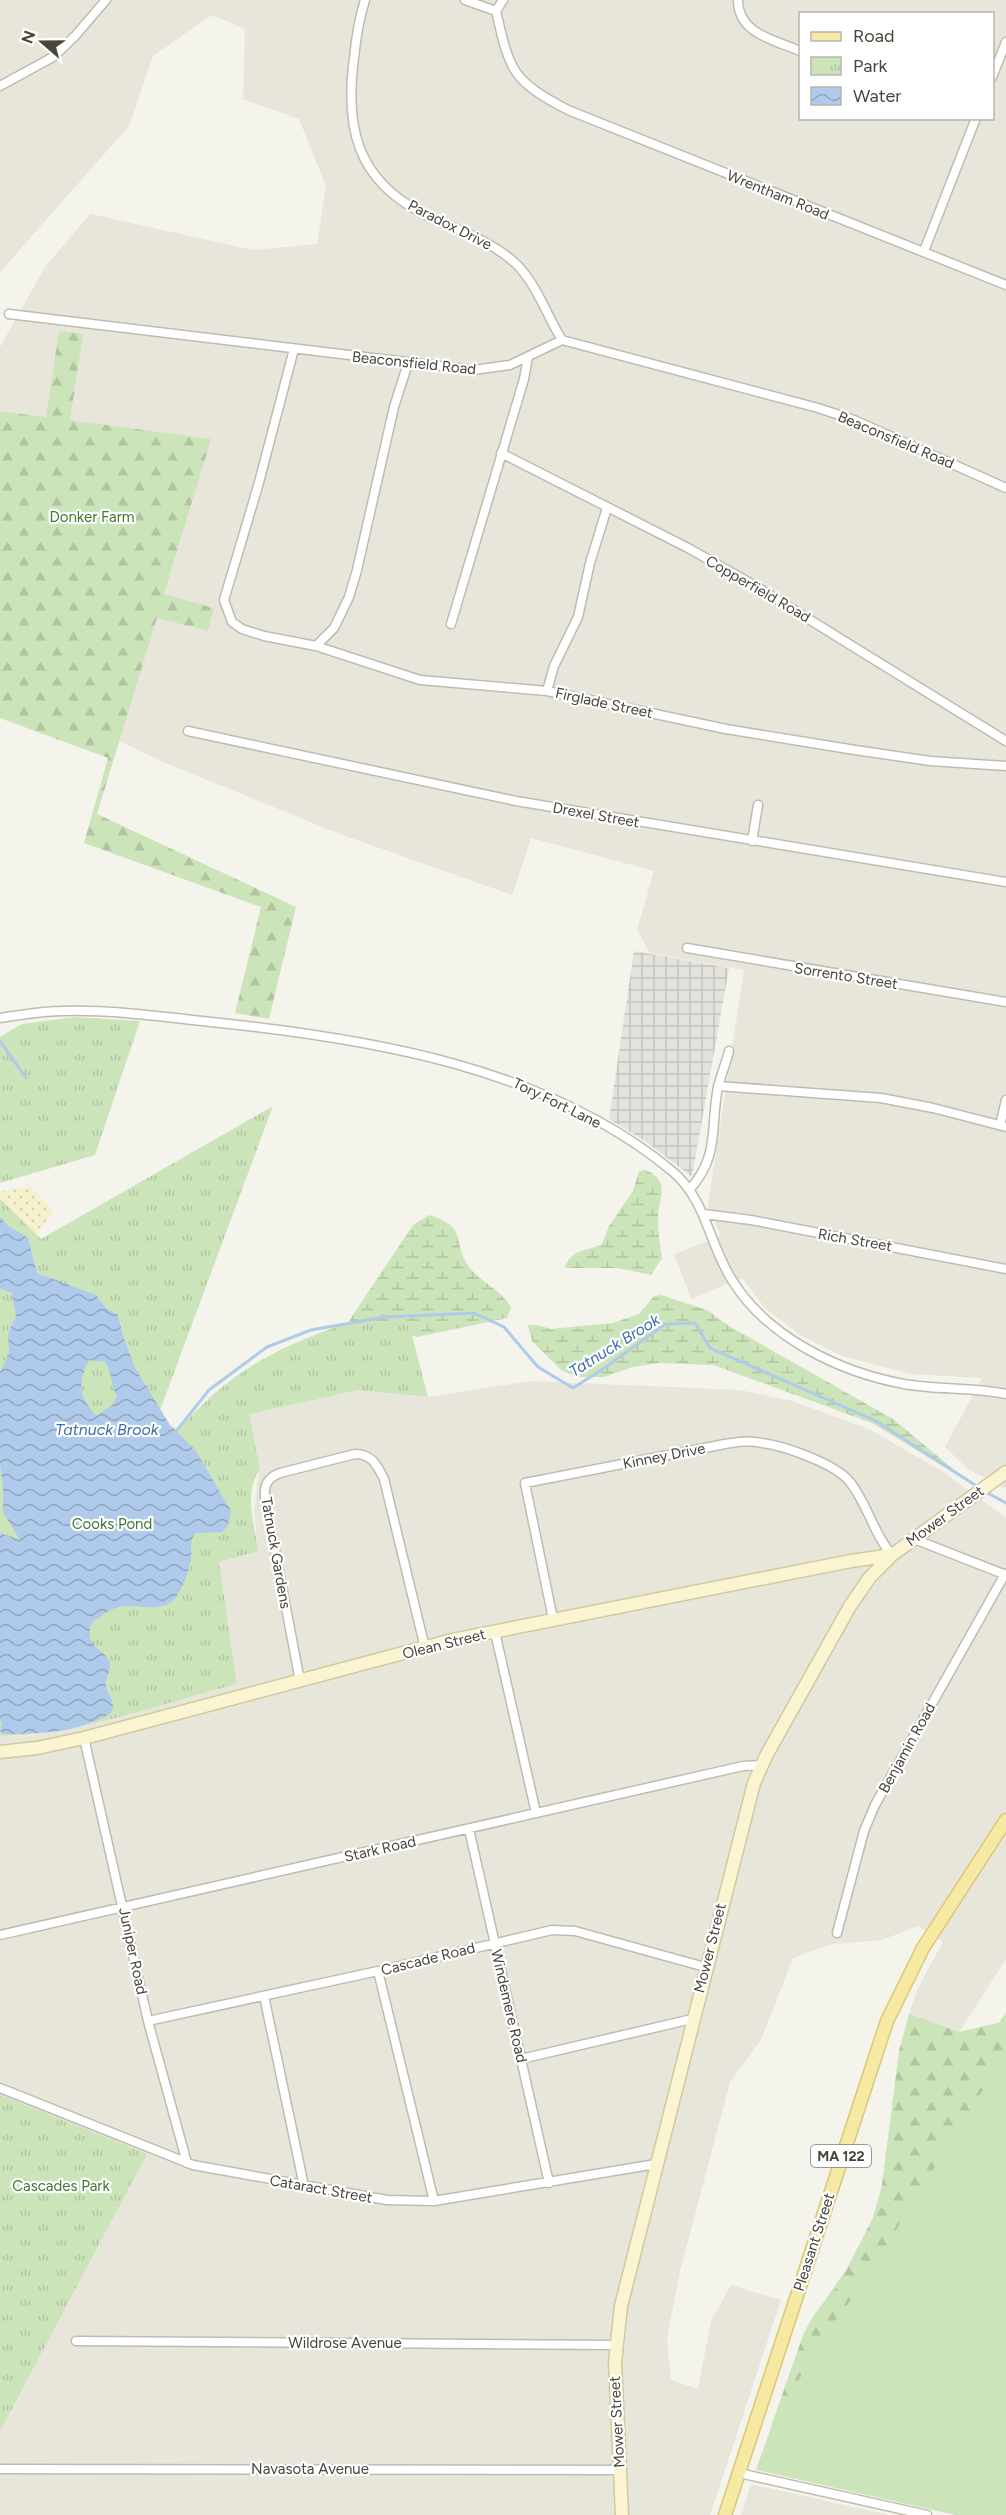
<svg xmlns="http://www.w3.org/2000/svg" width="1006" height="2515" font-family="Figtree,sans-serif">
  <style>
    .residential { fill: #e8e5db; fill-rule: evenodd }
    .industrial { fill: url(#industrial-grid) }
    .green { fill: #cbe4b9 }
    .forest { fill: url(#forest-firs) }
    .wetland { fill: url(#wetland-marsh) }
    .sand { fill: url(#sand-dots) }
    .park { fill: url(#park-tufts) }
    .water { fill: url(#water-waves); fill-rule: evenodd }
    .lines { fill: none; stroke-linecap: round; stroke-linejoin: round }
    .stream { stroke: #afcaeb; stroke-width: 3 }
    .street-casing { stroke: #bfbcaf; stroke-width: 11 }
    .secondary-casing { stroke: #d0c9a0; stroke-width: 15 }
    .primary-casing { stroke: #dac875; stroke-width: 15 }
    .street { stroke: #fff; stroke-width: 8 }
    .secondary { stroke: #faf5d0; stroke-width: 12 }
    .primary { stroke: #f5e9a4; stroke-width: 12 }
    .labels { text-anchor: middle; stroke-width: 4.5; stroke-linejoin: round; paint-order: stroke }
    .shield { fill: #fff; stroke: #7f7d75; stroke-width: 1.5 }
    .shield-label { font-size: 14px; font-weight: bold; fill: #48453a }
    .street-label { font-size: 15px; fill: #48453a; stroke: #fff }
    .park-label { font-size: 15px; fill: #437632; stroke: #fff }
    .water-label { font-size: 16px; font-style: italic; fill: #3c6eab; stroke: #fff }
  </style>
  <defs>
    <pattern id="industrial-grid" width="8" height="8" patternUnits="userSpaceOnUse" patternTransform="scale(1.5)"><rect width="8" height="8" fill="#e4e2dd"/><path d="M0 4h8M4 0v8" fill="none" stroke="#c5c3be"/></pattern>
    <pattern id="forest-firs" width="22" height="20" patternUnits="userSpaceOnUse" patternTransform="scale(1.5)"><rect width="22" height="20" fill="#cbe4b9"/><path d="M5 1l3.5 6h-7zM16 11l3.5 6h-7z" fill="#b0c5a0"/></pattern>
    <pattern id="wetland-marsh" width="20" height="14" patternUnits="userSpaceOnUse" patternTransform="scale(1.5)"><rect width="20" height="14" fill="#cbe4b9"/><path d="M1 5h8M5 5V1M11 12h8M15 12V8" fill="none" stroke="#b0c5a0"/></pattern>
    <pattern id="sand-dots" width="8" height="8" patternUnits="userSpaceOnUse" patternTransform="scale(1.5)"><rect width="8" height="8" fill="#f4f1cc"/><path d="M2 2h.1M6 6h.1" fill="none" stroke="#d3d0b0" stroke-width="1.8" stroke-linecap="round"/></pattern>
    <pattern id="park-tufts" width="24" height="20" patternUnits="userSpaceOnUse" patternTransform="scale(1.5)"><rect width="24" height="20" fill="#cbe4b9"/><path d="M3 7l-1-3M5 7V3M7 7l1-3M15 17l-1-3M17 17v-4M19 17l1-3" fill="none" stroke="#b0c5a0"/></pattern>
    <pattern id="water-waves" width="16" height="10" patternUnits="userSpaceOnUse" patternTransform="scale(1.5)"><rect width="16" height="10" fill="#afcaeb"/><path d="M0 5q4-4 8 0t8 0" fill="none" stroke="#90a6bf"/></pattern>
  </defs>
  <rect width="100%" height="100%" fill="#f4f3ec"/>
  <path class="residential" d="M 0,0 L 1006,0 L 1006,1489 L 968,1469 L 945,1447 L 982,1378 L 911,1374 L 842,1356 L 800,1335 L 765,1308 L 742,1278 L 691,1299 L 674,1254 L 721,1236 L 708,1204 L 744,970 L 650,953 L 637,930 L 654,871 L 531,838 L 512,895 L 340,834 L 163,762 L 119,741 L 157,618 L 208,631 L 214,608 L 164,595 L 210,439 L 70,420 L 82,335 L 59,331 L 46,417 L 0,411 L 0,347 L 45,267 L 90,214 L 253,250 L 317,244 L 326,186 L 299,119 L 243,99 L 245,29 L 212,15 L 153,56 L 129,126 L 0,272 ZM 800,14 L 992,14 L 992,118 L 800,118 Z
    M 530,1381 L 740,1390 L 792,1401 L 869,1429 L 945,1473 L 1006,1518 L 1006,1959 L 959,2032 L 909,2014 L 918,1988 L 943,1942 L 918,1926 L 882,1940 L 832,1944 L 793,1958 L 761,2040 L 730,2082 L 680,2271 L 667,2339 L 671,2380 L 698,2389 L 711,2321 L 731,2285 L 781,2300 L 710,2515 L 0,2515 L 0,1736 L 34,1735 L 132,1713 L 237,1684 L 219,1561 L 258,1550 L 254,1511 L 259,1471 L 249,1414 L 359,1390 L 428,1397 Z
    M 751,2484 L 889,2515 L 741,2515 Z"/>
  <path class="industrial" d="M 634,951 L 729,968 L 692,1177 L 645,1141 L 609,1119 Z"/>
  <path class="green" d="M 1006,2013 L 1006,2515 L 955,2515 L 756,2470 L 804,2333 C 826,2294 859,2260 874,2216 C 895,2152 892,2080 909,2014 L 959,2032 L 999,2023 Z"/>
  <path class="forest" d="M 59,331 L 83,334 L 70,420 L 211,439 L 164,594 L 214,608 L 208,631 L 157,618 L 97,814 L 296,907 L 269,1019 L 235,1013 L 261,907 L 84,843 L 108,758 L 0,718 L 0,411 L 46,417 Z
    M 1006,2013 L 1006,2061 L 992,2075 L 860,2288 L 830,2327 L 771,2427 L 804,2333 L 814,2315 L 839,2284 L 873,2218 L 882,2185 L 899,2051 L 909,2014 L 959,2032 L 999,2023 Z"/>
  <path class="wetland" d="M 646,1170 C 672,1183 658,1197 658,1220 C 658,1232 660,1246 662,1258 L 651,1275 L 618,1268 L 566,1268 L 565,1265 C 577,1247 586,1252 602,1244 L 609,1226 L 633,1191 L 639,1171 Z
    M 429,1215 C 471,1228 451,1244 470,1268 C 482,1283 502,1290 511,1308 L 507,1318 L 417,1337 L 403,1333 L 343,1330 L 413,1225 Z
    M 661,1295 L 707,1310 L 729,1326 L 893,1419 L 970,1483 L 872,1423 L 713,1365 L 659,1363 L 633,1367 L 604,1377 L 577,1377 L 561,1370 L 532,1341 L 528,1325 L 537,1325 L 551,1329 L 613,1323 L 639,1314 L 654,1296 Z"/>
  <path class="sand" d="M 30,1186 L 53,1211 L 30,1243 L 0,1217 L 0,1192 Z"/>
  <path class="park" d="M 75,1017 L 140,1021 L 95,1155 L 0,1183 L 0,1037 L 22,1024 Z
    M 273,1106 L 159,1413 L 169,1426 L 174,1427 L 178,1431 C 214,1388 255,1359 307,1338 C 322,1332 338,1325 354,1323 C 373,1320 391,1327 409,1324 L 428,1397 L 359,1390 L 249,1414 L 260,1470 C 243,1490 255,1527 258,1551 L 219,1562 L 237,1684 C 160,1704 80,1734 0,1736 L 0,1199 L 41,1239 Z
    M 0,2095 L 147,2154 L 0,2431 Z"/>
  <path class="water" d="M 0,1217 L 8,1226 L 28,1238 L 37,1273 L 96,1295 L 106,1308 L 118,1315 L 123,1336 L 135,1368 L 170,1425 L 196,1451 L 231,1511 L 228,1525 L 223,1532 L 195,1533 C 189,1542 192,1551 191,1560 C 188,1573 180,1599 168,1604 C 144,1614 127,1596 101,1616 C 96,1619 90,1623 90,1629 C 87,1646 101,1648 108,1659 C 113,1667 105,1678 106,1686 C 108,1698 115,1696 112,1712 C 81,1733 39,1734 3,1734 L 0,1731 L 2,1723 L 0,1719 L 0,1533 L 20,1540 L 3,1512 L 3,1487 L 0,1463 L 0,1372 L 9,1354 L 8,1334 L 16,1316 L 12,1293 L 0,1288 ZM 89,1360 L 105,1362 C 113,1374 110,1385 117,1396 L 112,1405 L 96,1416 C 79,1396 77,1384 89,1360 Z"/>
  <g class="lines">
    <path class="stream" d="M 0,1041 L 26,1078
      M 174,1434 L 209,1390 L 267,1347 L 311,1330 L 385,1317 L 474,1313 L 504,1327 L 538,1367 L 573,1388 L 606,1367 L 665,1324 L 695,1323 L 710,1348 L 876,1421 L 978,1487
      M 984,1491 L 1006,1503"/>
    <defs>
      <path id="street" d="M 365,0 C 359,19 356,38 354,58 C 345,126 356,179 422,213 C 453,229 487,238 514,262 C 536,282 546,314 562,340
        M 465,0 L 496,11 C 510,71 511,80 568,110 L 1006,285
        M 738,0 C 738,34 775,40 800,51
        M 496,11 L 503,0
        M 992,77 L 1006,42
        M 0,86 L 53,57 L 75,36 L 106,0
        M 924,251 L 976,118
        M 9,314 L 473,370 L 510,365 L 562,340 L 818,408 L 854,420 L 1006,488
        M 294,349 L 258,486 L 224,600 L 232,622 L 242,629 L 264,636 L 316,646 L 420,680 L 547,691 L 726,729 L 855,750 L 930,761 L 1006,766
        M 501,453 L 688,548 L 752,584 L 1006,741
        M 451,624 L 524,379 L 528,357
        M 316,646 L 334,628 L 349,597 L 357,570 L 394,407 L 408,363
        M 547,691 L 554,666 L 578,617 L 590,563 L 607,508
        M 188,731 L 516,801 L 1006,882
        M 752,841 L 758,805
        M 687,948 L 1006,1002
        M 0,1018 C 21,1015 42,1011 62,1011 C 112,1009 162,1017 211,1022 C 368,1038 547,1067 672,1171 C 706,1199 709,1244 732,1280 C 767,1337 839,1372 904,1384 C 938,1390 972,1387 1006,1394
        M 718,1086 L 881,1098 L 933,1108 L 1006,1127
        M 1000,1125 L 1006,1100
        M 690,1189 C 720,1155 710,1128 718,1087 C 721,1075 726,1063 729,1051
        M 704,1214 L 751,1220 L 1006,1269
        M 914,1539 L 1006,1575
        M 553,1619 L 525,1483 L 725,1444 C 737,1442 749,1440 762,1443 C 785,1446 836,1464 850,1482 C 868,1505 873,1533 892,1555
        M 495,1632 L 536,1813
        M 300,1681 L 265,1498 C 264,1485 267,1478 280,1473 L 355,1454 C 372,1454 377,1465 384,1479 L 425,1648
        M 84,1738 L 148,2021 L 187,2163
        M 469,1829 L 549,2183
        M 837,1933 L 864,1831 L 875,1805 L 1005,1574
        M 0,1935 L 743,1766 L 761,1765
        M 378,1971 L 434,2201
        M 264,1996 L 304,2186
        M 148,2021 L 378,1971 L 552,1930 L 575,1931 L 705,1967
        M 521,2059 L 692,2019
        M 0,2088 L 193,2165 L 387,2200 L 434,2201 L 656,2164
        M 76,2341 L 615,2345
        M 0,2469 L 619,2470
        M 739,2473 L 927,2515"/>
      <path id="secondary" d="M 0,1752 L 37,1748 L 84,1738 L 452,1640 L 851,1561 L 892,1555
        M 622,2515 L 615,2362 L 621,2306 L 754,1783 L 766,1756 L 850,1606 L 870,1577 L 892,1555 L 1006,1472"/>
      <path id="primary" d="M 725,2515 L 887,2021 L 923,1948 L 1006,1820"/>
    </defs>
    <use href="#street" class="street-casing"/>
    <use href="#secondary" class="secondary-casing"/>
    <use href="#primary" class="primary-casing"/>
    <use href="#street" class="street"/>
    <use href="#secondary" class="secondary"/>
    <use href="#primary" class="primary"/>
  </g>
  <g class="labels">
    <rect class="shield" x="811" y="2145" width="60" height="22" rx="4.5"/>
    <g class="shield-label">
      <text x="841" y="2161">MA 122</text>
    </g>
    <g class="street-label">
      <text transform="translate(778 195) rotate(22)" y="5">Wrentham Road</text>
      <text transform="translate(450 225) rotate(27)" y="5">Paradox Drive</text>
      <text transform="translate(414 363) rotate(6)" y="5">Beaconsfield Road</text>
      <text transform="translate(896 440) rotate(23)" y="5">Beaconsfield Road</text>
      <text transform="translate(758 589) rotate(30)" y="5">Copperfield Road</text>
      <text transform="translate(604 703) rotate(12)" y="5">Firglade Street</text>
      <text transform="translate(596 815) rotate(10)" y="5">Drexel Street</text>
      <text transform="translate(846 976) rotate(9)" y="5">Sorrento Street</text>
      <text transform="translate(557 1103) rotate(26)" y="5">Tory Fort Lane</text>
      <text transform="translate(855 1240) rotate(10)" y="5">Rich Street</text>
      <text transform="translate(664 1456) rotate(-11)" y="5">Kinney Drive</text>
      <text transform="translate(945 1516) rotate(-36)" y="5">Mower Street</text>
      <text transform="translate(276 1553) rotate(80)" y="5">Tatnuck Gardens</text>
      <text transform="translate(444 1644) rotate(-14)" y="5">Olean Street</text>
      <text transform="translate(907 1748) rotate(-61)" y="5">Benjamin Road</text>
      <text transform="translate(380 1849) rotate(-13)" y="5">Stark Road</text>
      <text transform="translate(710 1948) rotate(-76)" y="5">Mower Street</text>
      <text transform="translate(133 1951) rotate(78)" y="5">Juniper Road</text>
      <text transform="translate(428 1959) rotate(-14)" y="5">Cascade Road</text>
      <text transform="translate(509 2006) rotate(77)" y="5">Windemere Road</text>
      <text transform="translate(321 2189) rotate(10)" y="5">Cataract Street</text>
      <text transform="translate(814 2242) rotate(-72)" y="5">Pleasant Street</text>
      <text x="345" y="2348">Wildrose Avenue</text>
      <text transform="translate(617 2422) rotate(-93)" y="5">Mower Street</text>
      <text x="310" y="2474">Navasota Avenue</text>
    </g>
    <g class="park-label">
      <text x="92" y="522">Donker Farm</text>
      <text x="112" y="1529">Cooks Pond</text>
      <text x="61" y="2191">Cascades Park</text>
    </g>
    <g class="water-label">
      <text transform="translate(614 1345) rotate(-32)" y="6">Tatnuck Brook</text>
      <text x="107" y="1435">Tatnuck Brook</text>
    </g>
  </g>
  <rect x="799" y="12" width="195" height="108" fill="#ffffff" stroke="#b6b5b0" stroke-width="1.5"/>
  <rect x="811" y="32" width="30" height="9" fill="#f5e9a4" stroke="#b6b5b0" stroke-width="1.5"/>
  <text x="853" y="42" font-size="18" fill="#48453a">Road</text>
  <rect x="811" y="57" width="30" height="18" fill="url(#park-tufts)" stroke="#b6b5b0" stroke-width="1.5"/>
  <text x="853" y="72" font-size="18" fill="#48453a">Park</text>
  <rect x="811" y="87" width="30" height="18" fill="url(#water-waves)" stroke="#b6b5b0" stroke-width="1.5"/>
  <text x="853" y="102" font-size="18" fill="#48453a">Water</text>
  <g transform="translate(42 42) rotate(290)" stroke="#ffffff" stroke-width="4.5" paint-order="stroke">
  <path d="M0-4.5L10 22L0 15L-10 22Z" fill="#48453a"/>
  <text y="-9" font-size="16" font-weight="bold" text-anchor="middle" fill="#48453a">N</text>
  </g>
</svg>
